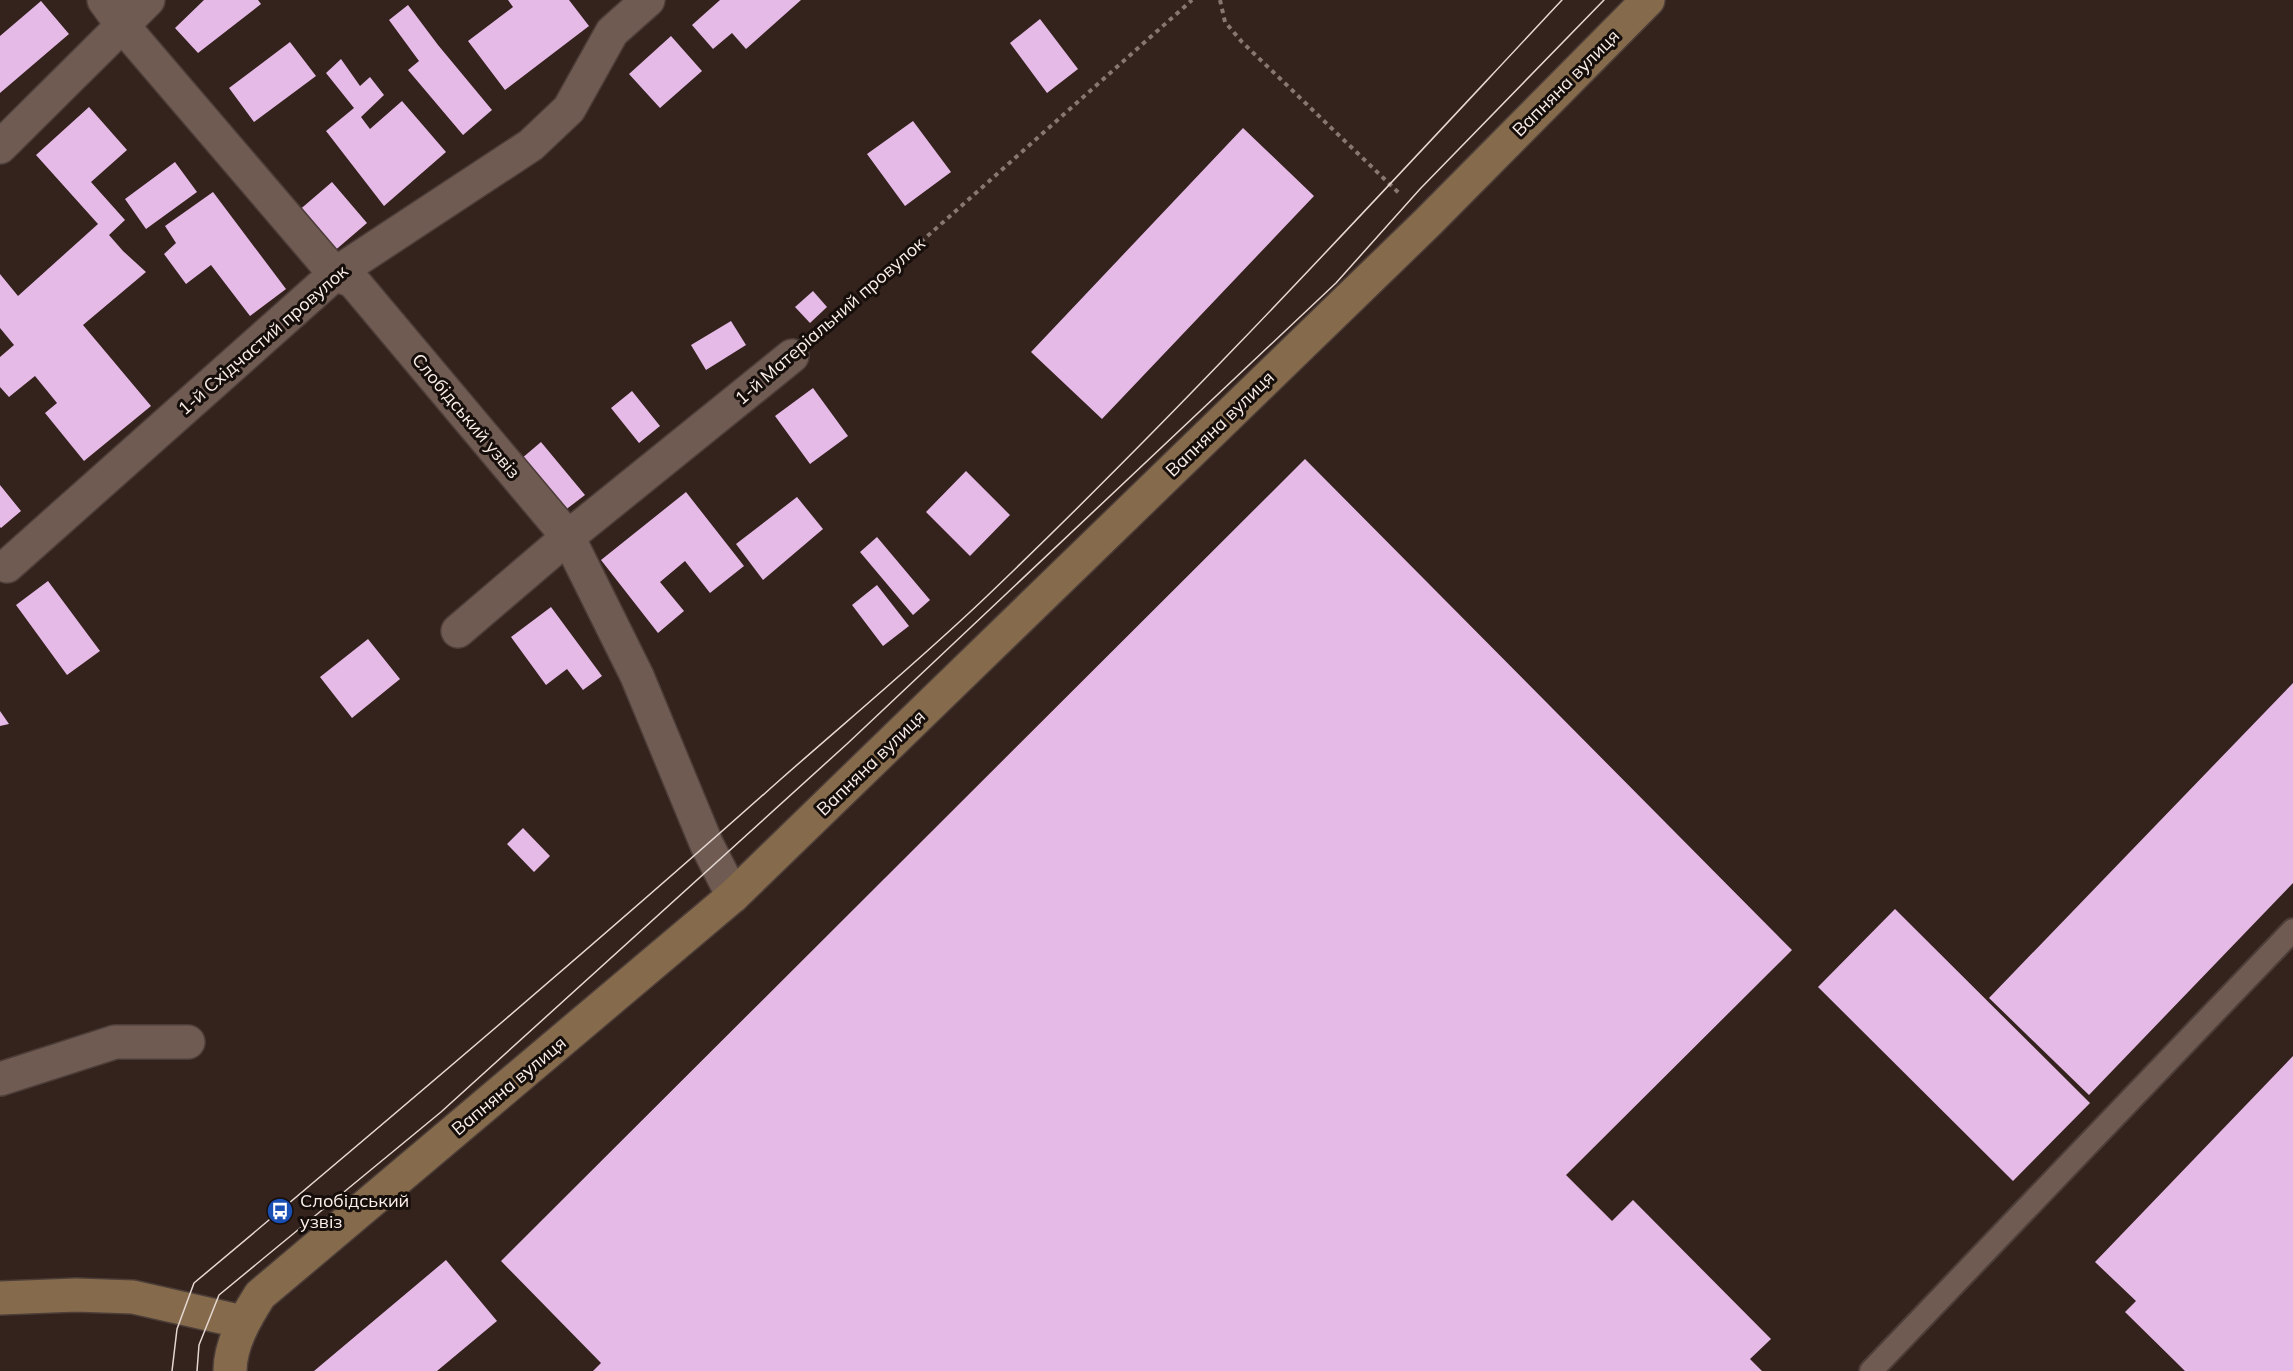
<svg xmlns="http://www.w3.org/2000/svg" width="2293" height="1371" font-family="Mulish,sans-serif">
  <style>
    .building { fill: #e5bae7 }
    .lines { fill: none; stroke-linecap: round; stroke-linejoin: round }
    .lane-casing { stroke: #4c3d38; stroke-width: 26 }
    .street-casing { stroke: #4c3d38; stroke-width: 36 }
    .secondary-casing { stroke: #4c3d38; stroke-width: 36 }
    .path { stroke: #877771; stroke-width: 4; stroke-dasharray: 4.5 4.5; stroke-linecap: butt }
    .lane { stroke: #705b53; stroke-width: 22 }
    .street { stroke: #705b53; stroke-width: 33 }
    .secondary { stroke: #856b4c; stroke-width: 33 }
    .tram { stroke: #e5d8d3; stroke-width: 1.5 }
    .labels { text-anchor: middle; stroke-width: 6; stroke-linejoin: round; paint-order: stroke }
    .street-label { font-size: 18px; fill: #fcefea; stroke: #160e0b }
    .poi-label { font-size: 18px; fill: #fcefea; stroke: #160e0b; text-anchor: start }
  </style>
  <rect width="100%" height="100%" fill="#34221c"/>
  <path class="building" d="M 204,0 L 258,0 L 261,4 L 198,53 L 175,28 Z
    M 508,0 L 569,0 L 589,26 L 505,90 L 468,41 L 513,7 Z
    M 720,0 L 801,0 L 746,49 L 732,33 L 713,49 L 692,25 Z
    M 41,1 L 69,34 L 0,93 L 0,36 Z
    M 408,5 L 438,45 L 492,110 L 463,135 L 408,70 L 419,61 L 389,20 Z
    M 1040,19 L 1078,69 L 1047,93 L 1010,43 Z
    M 671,36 L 702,71 L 660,108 L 629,74 Z
    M 290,42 L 316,76 L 254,122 L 229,88 Z
    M 341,59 L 360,86 L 370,77 L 384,95 L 361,117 L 370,129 L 402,101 L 446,152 L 384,206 L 326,131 L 354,108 L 326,73 Z
    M 89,107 L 127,150 L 91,182 L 125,220 L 109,235 L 123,251 L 146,272 L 83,325 L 151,406 L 84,461 L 45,413 L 57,403 L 35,376 L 9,397 L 0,387 L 0,357 L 14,345 L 0,328 L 0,274 L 18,296 L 98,224 L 36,155 Z
    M 913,121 L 951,172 L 905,206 L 867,154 Z
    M 1243,128 L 1314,196 L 1102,419 L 1031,352 Z
    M 175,162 L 197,192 L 146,229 L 125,199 Z
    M 332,182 L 367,223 L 332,253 L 297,212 Z
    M 213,192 L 286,289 L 250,316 L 211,265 L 186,284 L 164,254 L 176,243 L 165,226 Z
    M 813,291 L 827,307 L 810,323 L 795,307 Z
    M 731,321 L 746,345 L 706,370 L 691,345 Z
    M 813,388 L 848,436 L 810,464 L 775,416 Z
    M 632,391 L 660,426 L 639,443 L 611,408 Z
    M 541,442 L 585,495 L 564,511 L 521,459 Z
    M 1305,459 L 1792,950 L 1566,1175 L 1612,1221 L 1633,1200 L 1771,1339 L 1750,1359 L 1762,1371 L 593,1371 L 601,1363 L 501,1261 Z
    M 966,471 L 1010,515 L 970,556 L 926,512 Z
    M 0,485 L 21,511 L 1,528 L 0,527 Z
    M 686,492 L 744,566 L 710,593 L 685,561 L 660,582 L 684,611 L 658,633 L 601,560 Z
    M 797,497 L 823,529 L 763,580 L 736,544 Z
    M 877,537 L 930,600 L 913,615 L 860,552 Z
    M 48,581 L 100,651 L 67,675 L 16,605 Z
    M 877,585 L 909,626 L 883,646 L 852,605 Z
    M 551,607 L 602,676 L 583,690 L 567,669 L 546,685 L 511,637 Z
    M 368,639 L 400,679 L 352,718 L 320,677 Z
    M 2293,683 L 2293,883 L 2089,1095 L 1989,998 Z
    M 0,711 L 9,724 L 0,726 Z
    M 523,828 L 550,856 L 534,872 L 507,844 Z
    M 1895,909 L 2090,1103 L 2013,1181 L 1818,987 Z
    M 2293,1056 L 2293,1371 L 2185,1371 L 2125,1312 L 2136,1301 L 2095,1262 Z
    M 446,1260 L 497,1321 L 437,1371 L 314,1371 Z"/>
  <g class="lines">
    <defs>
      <path id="lane" d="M 1871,1371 L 2293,930"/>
      <path id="street" d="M 104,0 L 122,25 L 335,274 L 353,281 L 568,537 L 637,676 L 707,845 L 733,896
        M 0,147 L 148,0
        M 7,566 L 335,274 L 531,145 L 569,109 L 612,32 L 648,0
        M 458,631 L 568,537 L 792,356
        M 0,1079 L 115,1042 L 188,1042"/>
      <path id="secondary" d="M 0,1298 L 76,1295 L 133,1297 L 243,1322
        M 230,1371 C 230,1344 246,1317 260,1295 L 733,896 L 1428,222 L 1648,0"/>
    </defs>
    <use href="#lane" class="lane-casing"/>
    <use href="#street" class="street-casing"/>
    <use href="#secondary" class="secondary-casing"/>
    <path class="path" d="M 1220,0 L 1225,22 L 1242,42 L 1401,195
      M 820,332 L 1192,0"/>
    <use href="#lane" class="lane"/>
    <use href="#street" class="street"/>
    <use href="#secondary" class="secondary"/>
    <path class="tram" d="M 172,1371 L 177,1329 L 194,1283 C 392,1117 589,950 781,779 C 849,719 920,660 986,597 C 1186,406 1373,202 1562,0
      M 197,1371 L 199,1345 L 219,1295 L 441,1112 L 848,743 L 1336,283 L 1420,189 L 1604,0"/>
  </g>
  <defs>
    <symbol id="bus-disc" viewBox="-11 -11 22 22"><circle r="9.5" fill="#1a4fb4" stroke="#160e0b"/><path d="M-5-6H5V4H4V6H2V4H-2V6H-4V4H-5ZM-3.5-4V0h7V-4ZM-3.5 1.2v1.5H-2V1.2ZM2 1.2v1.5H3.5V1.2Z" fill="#fff"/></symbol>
  </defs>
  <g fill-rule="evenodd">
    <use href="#bus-disc" x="265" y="1196" width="30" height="30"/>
  </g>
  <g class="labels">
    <g class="street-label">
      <text transform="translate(1566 83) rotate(-45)" y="6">Вапняна вулиця</text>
      <text transform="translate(830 321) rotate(-41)" y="6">1-й Матеріальний провулок</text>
      <text transform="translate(263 340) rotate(-41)" y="6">1-й Східчастий провулок</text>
      <text transform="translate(466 416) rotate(50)" y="6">Слобідський узвіз</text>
      <text transform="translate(1220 424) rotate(-44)" y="6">Вапняна вулиця</text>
      <text transform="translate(871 763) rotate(-44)" y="6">Вапняна вулиця</text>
      <text transform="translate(509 1086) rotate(-40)" y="6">Вапняна вулиця</text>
    </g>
    <g class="poi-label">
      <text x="300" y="1207">Слобідський<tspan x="300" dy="21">узвіз</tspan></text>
    </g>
  </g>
</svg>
